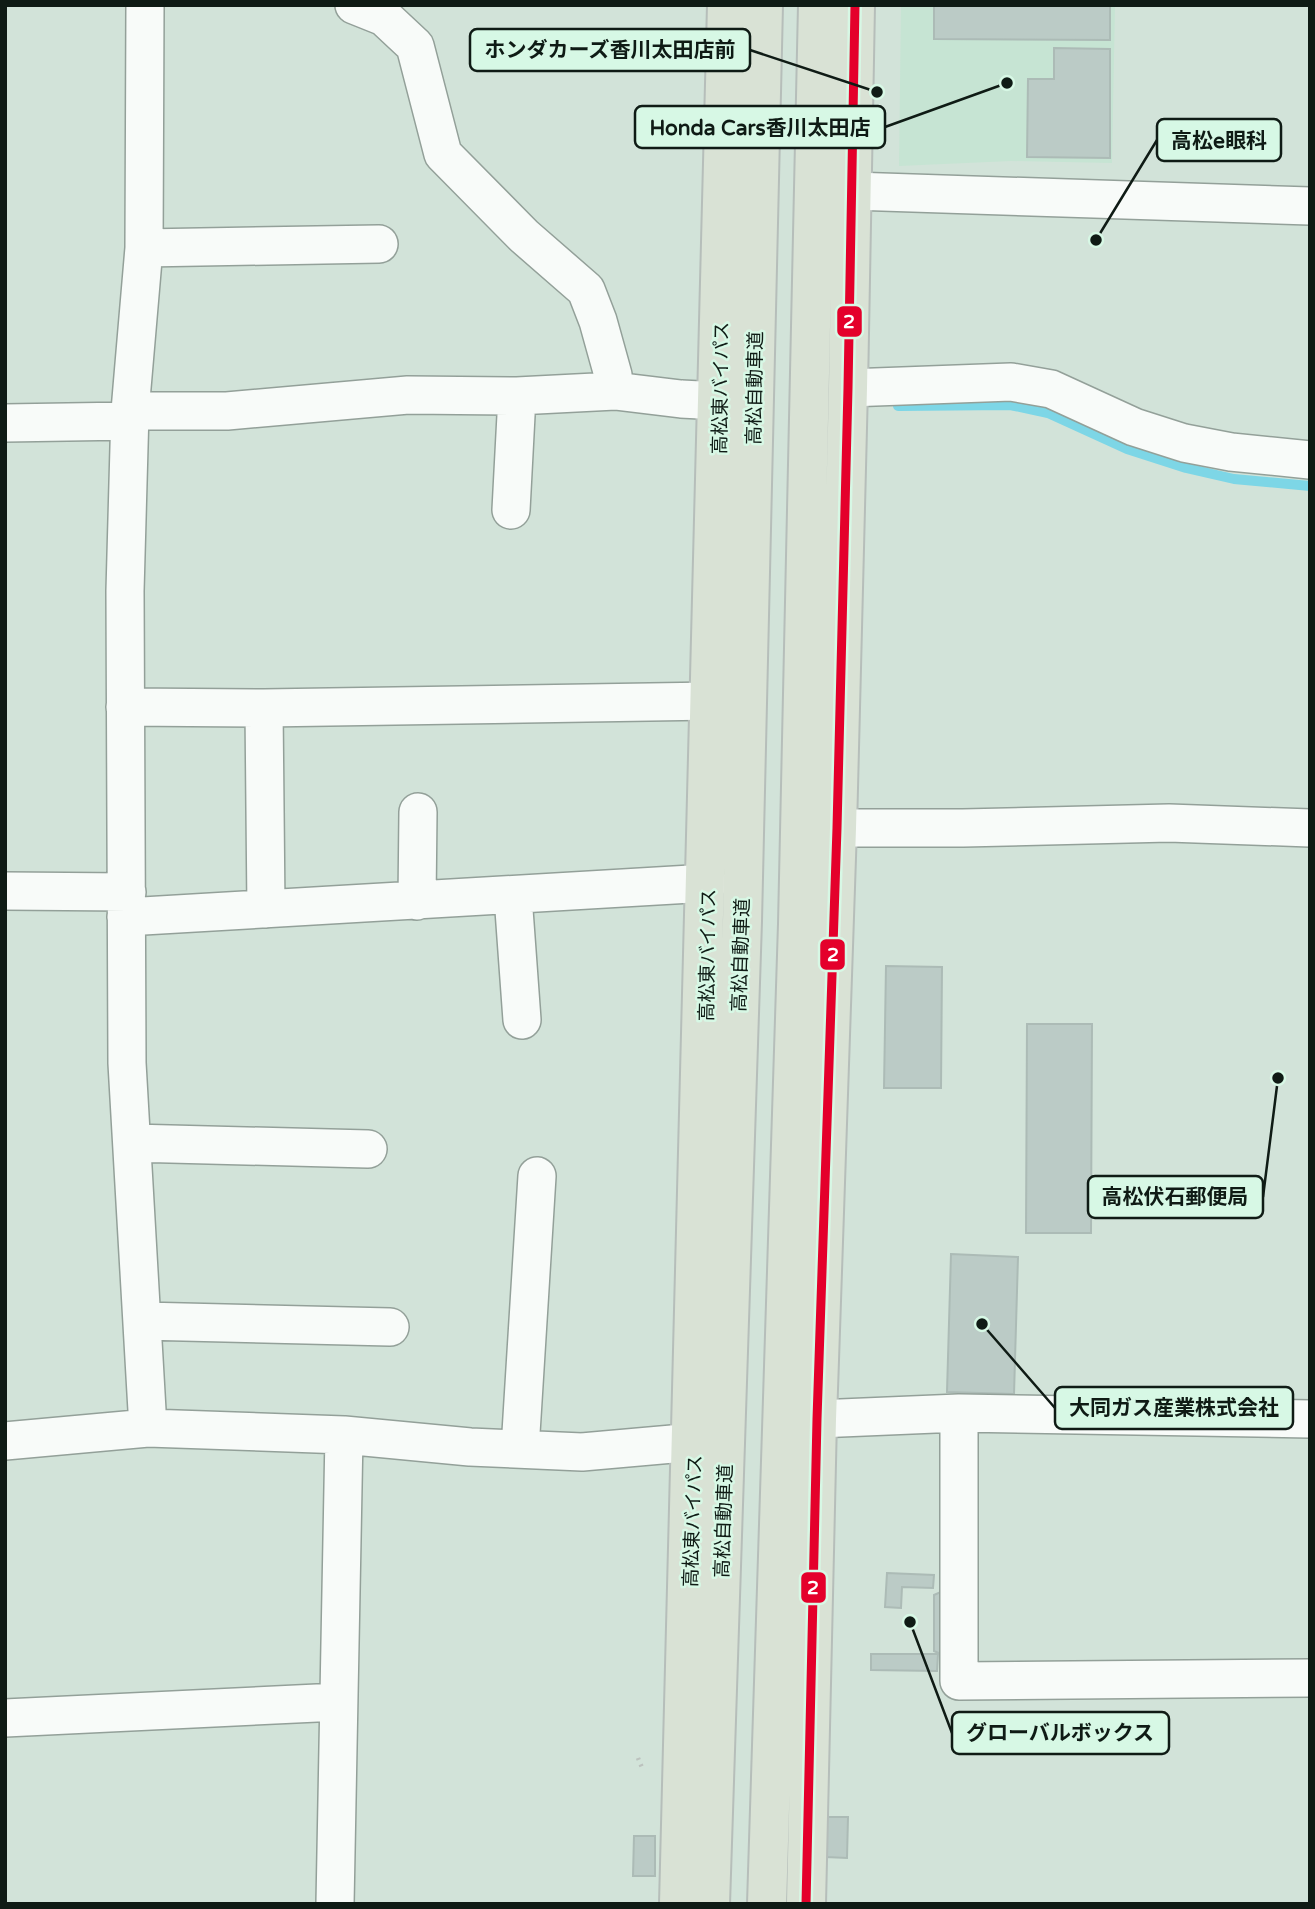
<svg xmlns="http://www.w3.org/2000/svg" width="1315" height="1909" font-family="'Varela Round','Noto Sans JP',sans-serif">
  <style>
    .built { fill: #c6e4d3 }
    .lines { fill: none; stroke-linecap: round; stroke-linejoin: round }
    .stream { stroke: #7dd6e6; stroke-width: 10 }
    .building { fill: #bbcbc6; stroke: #acbbb6; stroke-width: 2 }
    .minor-casing { stroke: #93a099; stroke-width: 40 }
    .highway-casing { stroke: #b6beba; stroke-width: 42 }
    .path { stroke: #bcc2be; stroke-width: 4.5; stroke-dasharray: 2 5; stroke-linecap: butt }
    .minor { stroke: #f8fbf9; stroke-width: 37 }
    .highway { stroke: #d9e2d5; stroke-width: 38 }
    .bus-1-casing { stroke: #d7f8e5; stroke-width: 14 }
    .bus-1 { stroke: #e4002b; stroke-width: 9 }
    .labels { text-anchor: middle; stroke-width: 5; stroke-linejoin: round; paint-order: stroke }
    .street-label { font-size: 19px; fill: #0f1b15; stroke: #d7f8e5 }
    .leader { fill: none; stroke: #0f1b15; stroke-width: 2.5 }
    .callout-dot { fill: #0f1b15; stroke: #d7f8e5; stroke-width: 2.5 }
    .callout { fill: #d7f8e5; stroke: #0f1b15; stroke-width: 2.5 }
    .callout-label { font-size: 21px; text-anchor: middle; font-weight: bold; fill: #0f1b15 }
    .line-badge { stroke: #d7f8e5; stroke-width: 2.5 }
    .badge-label { font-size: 19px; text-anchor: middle; font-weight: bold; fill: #fff }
  </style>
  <rect width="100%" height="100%" fill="#d2e3d9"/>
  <path class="built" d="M 901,5 L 1115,5 L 1112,163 L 1011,161 L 899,166 Z"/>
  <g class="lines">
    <path class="stream" d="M 898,406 L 1010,405 L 1048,413 L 1127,449 L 1186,468 L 1234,479 L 1310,486"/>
  </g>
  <path class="building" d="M 934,5 L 1110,5 L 1110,40 L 934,39 Z
    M 1054,48 L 1110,49 L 1110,158 L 1027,157 L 1028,79 L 1054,79 Z
    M 886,966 L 942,967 L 941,1088 L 884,1088 Z
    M 1027,1024 L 1092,1024 L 1091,1233 L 1026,1233 Z
    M 951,1254 L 1018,1257 L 1014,1394 L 947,1392 Z
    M 887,1573 L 934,1575 L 933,1588 L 902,1587 L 901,1608 L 885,1607 Z
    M 943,1591 L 943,1655 L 934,1651 L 934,1595 Z
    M 871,1654 L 938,1654 L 937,1671 L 871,1670 Z
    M 826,1817 L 848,1817 L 847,1858 L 826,1857 Z
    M 634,1836 L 655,1836 L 655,1876 L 633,1876 Z"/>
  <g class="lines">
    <defs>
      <path id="minor" d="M 145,5 L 144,248 L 130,411 L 125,591 L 127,1063 L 148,1428
        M 354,5 L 384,17 L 415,46 L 443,154 L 524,236 L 586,290 L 598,321 L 613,375 L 615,391
        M 852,191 L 1310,206
        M 144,248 L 379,244
        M 848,388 L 1011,382 L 1051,389 L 1134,427 L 1184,443 L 1231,452 L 1310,460
        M 130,411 L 227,411 L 408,395 L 517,396 L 615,391 L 681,399 L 720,401
        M 5,423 L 130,421
        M 511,510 L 517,396
        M 125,707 L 264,708 L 713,701
        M 264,708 L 266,909
        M 837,828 L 963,828 L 1169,823 L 1310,828
        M 5,891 L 127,892
        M 513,896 L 522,1020
        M 417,901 L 418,812
        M 126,917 L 708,883
        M 132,1143 L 368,1149
        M 142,1321 L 390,1327
        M 959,1413 L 959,1681 L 1310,1678
        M 817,1419 L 959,1413 L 1310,1419
        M 5,1441 L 148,1428 L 344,1435 L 470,1447 L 582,1452 L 695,1442
        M 520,1449 L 537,1176
        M 5,1718 L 338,1702
        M 335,1904 L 344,1435"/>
      <path id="highway" d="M 679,1904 C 700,1271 717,638 727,5
        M 710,1904 L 742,921 L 763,5
        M 767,1904 L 798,924 L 818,5
        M 806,1904 L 817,1419 L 837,828 L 848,388 L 855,5"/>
    </defs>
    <use href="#minor" class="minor-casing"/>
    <use href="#highway" class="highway-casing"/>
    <path class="path" d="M 638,1758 L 643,1770"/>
    <use href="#minor" class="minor"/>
    <use href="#highway" class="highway"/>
    <defs>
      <path id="bus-1" d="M 806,1904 L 817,1419 L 837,828 L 848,388 L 855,5"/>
    </defs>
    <use href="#bus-1" class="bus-1-casing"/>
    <use href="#bus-1" class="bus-1"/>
  </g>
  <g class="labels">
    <g class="street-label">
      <text transform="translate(720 388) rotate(-89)" y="7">高松東バイパス</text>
      <text transform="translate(754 388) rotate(-89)" y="7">高松自動車道</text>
      <text transform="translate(707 955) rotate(-89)" y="7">高松東バイパス</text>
      <text transform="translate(740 955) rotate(-88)" y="7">高松自動車道</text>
      <text transform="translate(692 1521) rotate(-88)" y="7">高松東バイパス</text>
      <text transform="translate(723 1521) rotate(-88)" y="7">高松自動車道</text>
    </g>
  </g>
  <path class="leader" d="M877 92L750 50M1007 83L885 127M1096 240L1157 140M1278 1078L1263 1197M982 1324L1055 1408M910 1622L952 1733"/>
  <g class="callout-dot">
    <circle cx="877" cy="92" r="7"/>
    <circle cx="1007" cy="83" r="7"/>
    <circle cx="1096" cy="240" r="7"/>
    <circle cx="1278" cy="1078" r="7"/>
    <circle cx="982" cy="1324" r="7"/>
    <circle cx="910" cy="1622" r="7"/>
  </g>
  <g class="callout">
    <rect x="470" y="29" width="280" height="42" rx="7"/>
    <rect x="635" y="106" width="250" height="42" rx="7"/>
    <rect x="1157" y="119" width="124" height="42" rx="7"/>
    <rect x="1088" y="1176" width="175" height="42" rx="7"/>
    <rect x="1055" y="1387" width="238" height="42" rx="7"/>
    <rect x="952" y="1712" width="217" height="42" rx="7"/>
  </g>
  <g class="callout-label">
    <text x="610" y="57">ホンダカーズ香川太田店前</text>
    <text x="760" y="135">Honda Cars香川太田店</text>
    <text x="1219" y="148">高松e眼科</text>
    <text x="1175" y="1204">高松伏石郵便局</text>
    <text x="1174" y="1415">大同ガス産業株式会社</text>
    <text x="1060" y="1740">グローバルボックス</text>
  </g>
  <g class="line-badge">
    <rect x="836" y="305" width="27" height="33" rx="7" fill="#e4002b"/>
    <rect x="819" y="938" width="27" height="33" rx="7" fill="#e4002b"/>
    <rect x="800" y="1571" width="27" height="33" rx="7" fill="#e4002b"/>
  </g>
  <g class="badge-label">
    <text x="849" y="328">2</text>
    <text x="833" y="961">2</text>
    <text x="813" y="1594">2</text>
  </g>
  <rect width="1315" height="1909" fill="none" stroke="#0f1b15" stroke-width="14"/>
</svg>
